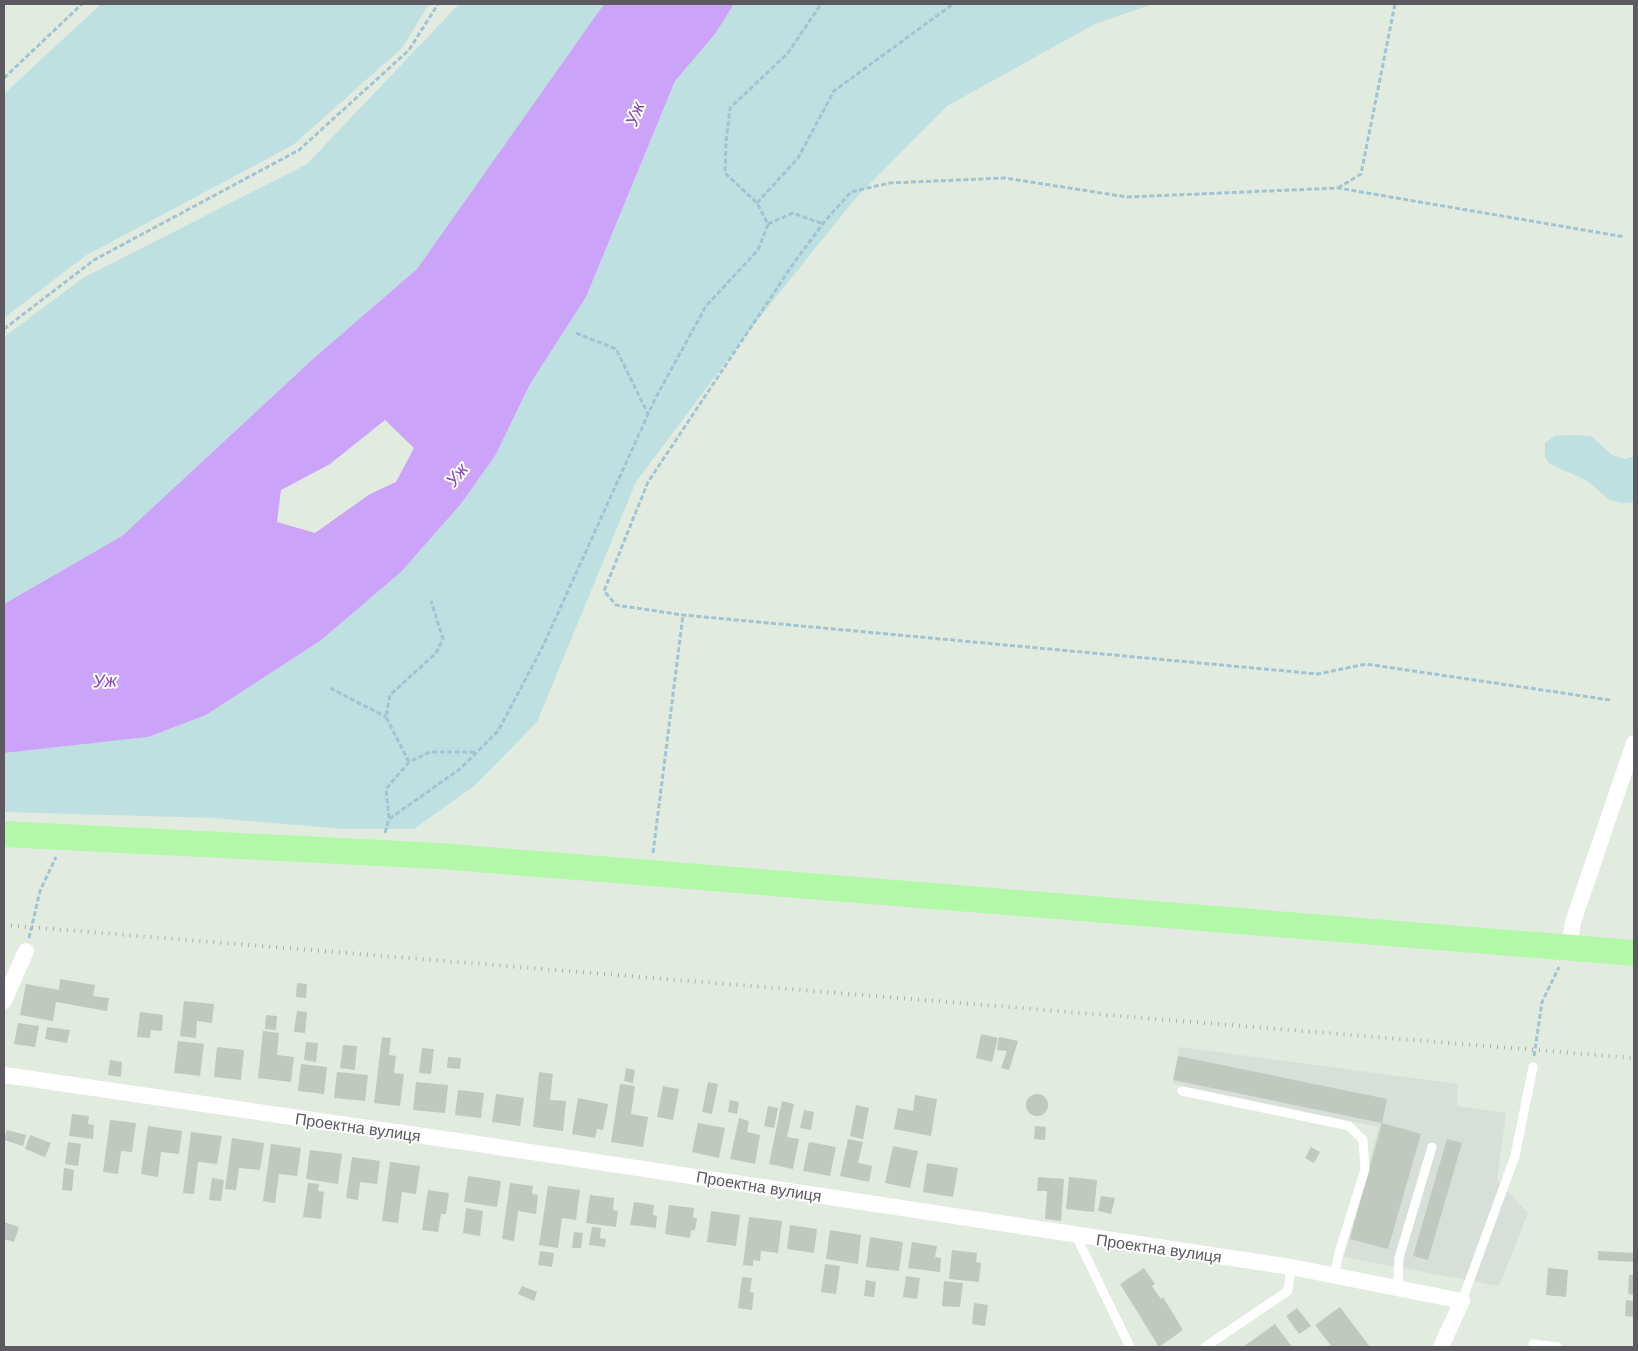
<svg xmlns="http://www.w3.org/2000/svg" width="1638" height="1351" font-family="Arial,sans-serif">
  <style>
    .industrial { fill: #d8ded8 }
    .green { fill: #bee0e1 }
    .water { fill: #cba3f8; fill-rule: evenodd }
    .building { fill: #c1c8bf }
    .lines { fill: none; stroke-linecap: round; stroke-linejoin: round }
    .path { stroke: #a2c3d2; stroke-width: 3; stroke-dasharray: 5 2.5; stroke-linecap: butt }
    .lane { stroke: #fff; stroke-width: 9 }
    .street { stroke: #fff; stroke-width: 16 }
    .primary { stroke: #b2f8a8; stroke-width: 26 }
    .rail { stroke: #aeadae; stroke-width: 4; stroke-dasharray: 1 6; stroke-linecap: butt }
    .labels { text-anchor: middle; stroke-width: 4; stroke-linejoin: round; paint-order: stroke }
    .street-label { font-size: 16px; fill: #5d5960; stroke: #fff }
    .water-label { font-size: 18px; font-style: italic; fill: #8649b8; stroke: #fff }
  </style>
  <rect width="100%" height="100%" fill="#e2ebe0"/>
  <path class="industrial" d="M 1179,1047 L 1458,1084 L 1457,1106 L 1506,1113 L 1497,1180 L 1528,1213 L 1499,1286 L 1344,1257 L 1379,1127 L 1173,1084 Z"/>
  <path class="green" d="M 101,4 L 429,4 L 402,48 L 293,145 L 85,256 L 4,318 L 4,94 Z
    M 459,4 L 604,4 L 417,269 L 314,358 L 122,536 L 4,604 L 4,337 L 83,278 L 307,164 Z
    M 734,4 L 1153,4 L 1095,24 L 947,106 L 855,199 L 752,327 L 636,482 L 537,722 L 474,786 L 414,829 L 345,829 L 215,818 L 4,812 L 4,753 L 148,737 L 206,715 L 320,641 L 401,572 L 460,505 L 495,456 L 530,384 L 586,297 L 675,81 L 715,34 Z
    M 1573,435 L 1591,436 L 1612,455 L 1626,459 L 1634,456 L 1634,502 L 1622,503 L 1610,500 L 1586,480 L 1550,464 L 1545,457 L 1545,443 L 1555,436 Z"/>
  <path class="water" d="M 604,4 L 734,4 L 715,34 L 675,81 L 586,297 L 530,384 L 495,456 L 460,505 L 401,572 L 320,641 L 206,715 L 148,737 L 4,753 L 4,604 L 122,536 L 314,358 L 417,269 ZM 385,420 L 414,448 L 396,482 L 370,494 L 315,533 L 277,522 L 281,490 L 330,464 Z"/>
  <path class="building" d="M 60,979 L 95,985 L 93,996 L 109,998 L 107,1011 L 56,1002 L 53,1021 L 20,1015 L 26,984 L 59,990 Z
    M 297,983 L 307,984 L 306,998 L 296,997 Z
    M 184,1001 L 214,1004 L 212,1023 L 197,1021 L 196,1038 L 180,1036 Z
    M 297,1011 L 307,1012 L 305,1033 L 294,1032 Z
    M 140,1012 L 163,1015 L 162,1031 L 151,1030 L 150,1038 L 137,1037 Z
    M 266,1015 L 277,1016 L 276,1030 L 265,1029 Z
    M 18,1023 L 39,1026 L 35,1047 L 14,1044 Z
    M 47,1027 L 70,1030 L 67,1043 L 45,1039 Z
    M 263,1031 L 279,1033 L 277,1055 L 294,1057 L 291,1082 L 258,1078 Z
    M 981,1034 L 998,1038 L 992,1062 L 976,1058 Z
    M 382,1037 L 391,1038 L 389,1055 L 396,1056 L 394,1073 L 404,1074 L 400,1106 L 374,1103 Z
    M 999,1037 L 1018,1041 L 1009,1070 L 1001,1068 L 1007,1051 L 997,1050 Z
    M 178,1041 L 204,1044 L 200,1076 L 174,1073 Z
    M 306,1042 L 318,1043 L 316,1062 L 304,1060 Z
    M 343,1045 L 357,1046 L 355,1070 L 340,1068 Z
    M 217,1047 L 244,1050 L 241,1080 L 214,1077 Z
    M 422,1048 L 434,1049 L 431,1074 L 419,1073 Z
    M 1178,1056 L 1387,1099 L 1382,1123 L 1173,1080 Z
    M 448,1057 L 461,1058 L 460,1069 L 447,1068 Z
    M 110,1060 L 122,1062 L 121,1077 L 108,1075 Z
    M 301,1064 L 327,1067 L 324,1094 L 298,1091 Z
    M 626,1068 L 635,1070 L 633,1083 L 624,1081 Z
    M 337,1072 L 368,1075 L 365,1101 L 334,1098 Z
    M 539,1072 L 553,1074 L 550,1100 L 566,1101 L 563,1131 L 533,1127 Z
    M 416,1082 L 448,1085 L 445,1113 L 413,1110 Z
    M 708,1082 L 718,1084 L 712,1114 L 702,1112 Z
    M 620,1084 L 635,1086 L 631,1114 L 648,1117 L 643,1147 L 611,1142 Z
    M 663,1086 L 679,1089 L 673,1120 L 657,1117 Z
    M 458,1090 L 484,1093 L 481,1118 L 455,1115 Z
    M 496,1094 L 524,1098 L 520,1126 L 492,1122 Z
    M1026 1105a11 11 0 1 1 22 0a11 11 0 1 1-22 0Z
    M 915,1095 L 937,1099 L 931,1136 L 894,1129 L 898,1108 L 913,1111 Z
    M 578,1098 L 608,1104 L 603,1130 L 597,1129 L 595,1138 L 572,1134 Z
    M 730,1100 L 739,1102 L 737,1114 L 728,1112 Z
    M 782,1101 L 794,1104 L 787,1137 L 799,1139 L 793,1169 L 769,1164 Z
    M 856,1105 L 869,1108 L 863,1139 L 850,1136 Z
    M 768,1106 L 778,1108 L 774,1128 L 764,1126 Z
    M 804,1110 L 814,1112 L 811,1130 L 800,1128 Z
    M 72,1114 L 89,1116 L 88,1124 L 94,1125 L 93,1139 L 69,1136 Z
    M 739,1118 L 749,1121 L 747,1132 L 760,1135 L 755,1164 L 730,1159 Z
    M 110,1120 L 136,1123 L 132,1152 L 121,1151 L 118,1174 L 103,1172 Z
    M 698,1123 L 725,1128 L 719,1158 L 692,1152 Z
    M 1382,1123 L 1421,1134 L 1388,1249 L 1350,1239 Z
    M 148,1126 L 182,1131 L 179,1154 L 161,1152 L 158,1177 L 141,1174 Z
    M 1035,1126 L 1046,1127 L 1045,1140 L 1034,1139 Z
    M 7,1130 L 26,1135 L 23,1146 L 4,1140 Z
    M 191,1132 L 222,1136 L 217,1164 L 198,1162 L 194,1194 L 183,1193 Z
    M 30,1135 L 51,1143 L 45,1157 L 25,1149 Z
    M 232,1138 L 264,1143 L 260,1170 L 239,1168 L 236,1190 L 225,1189 Z
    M 848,1139 L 863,1142 L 858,1163 L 872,1166 L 869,1182 L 840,1176 Z
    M 1447,1139 L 1462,1143 L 1428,1260 L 1413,1256 Z
    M 68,1142 L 81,1144 L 78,1166 L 65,1164 Z
    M 809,1142 L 836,1147 L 830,1176 L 803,1171 Z
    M 271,1144 L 301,1148 L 297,1176 L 279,1174 L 275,1203 L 263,1201 Z
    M 893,1146 L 918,1151 L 910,1188 L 885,1183 Z
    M 1311,1147 L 1320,1152 L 1314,1163 L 1305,1158 Z
    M 310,1150 L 342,1154 L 338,1184 L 306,1179 Z
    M 352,1157 L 380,1161 L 377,1184 L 360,1182 L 358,1200 L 346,1198 Z
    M 390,1162 L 420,1166 L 416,1194 L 402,1192 L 398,1223 L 382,1221 Z
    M 927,1163 L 958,1168 L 953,1197 L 923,1192 Z
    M 64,1168 L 74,1170 L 72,1191 L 62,1190 Z
    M 468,1176 L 501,1181 L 497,1207 L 464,1202 Z
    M 1038,1177 L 1064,1179 L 1061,1221 L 1045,1219 L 1047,1191 L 1037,1191 Z
    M 1069,1177 L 1097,1180 L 1094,1212 L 1066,1209 Z
    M 212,1178 L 224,1180 L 221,1201 L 209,1200 Z
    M 308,1183 L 319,1184 L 318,1191 L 324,1192 L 321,1219 L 303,1217 Z
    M 510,1183 L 533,1186 L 532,1194 L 538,1195 L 536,1214 L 518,1211 L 514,1241 L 502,1239 Z
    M 548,1186 L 580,1190 L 576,1220 L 562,1218 L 558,1248 L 539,1245 Z
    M 428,1190 L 449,1193 L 446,1214 L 441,1214 L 438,1232 L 422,1230 Z
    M 590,1195 L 614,1198 L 613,1210 L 618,1211 L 616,1227 L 586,1223 Z
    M 1101,1196 L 1115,1198 L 1111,1214 L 1098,1211 Z
    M 634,1202 L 654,1205 L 653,1215 L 657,1216 L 656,1228 L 630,1225 Z
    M 669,1205 L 694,1208 L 693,1218 L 697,1218 L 695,1230 L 691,1230 L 690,1238 L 665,1234 Z
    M 466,1208 L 483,1211 L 480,1236 L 463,1233 Z
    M 711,1211 L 740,1215 L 736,1246 L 707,1242 Z
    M 749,1217 L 782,1221 L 778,1253 L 761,1251 L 760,1261 L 753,1260 L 753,1266 L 743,1265 Z
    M 4,1222 L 19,1227 L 14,1242 L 4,1239 Z
    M 790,1225 L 817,1229 L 814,1253 L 787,1249 Z
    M 592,1227 L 601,1228 L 600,1238 L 606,1239 L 605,1247 L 589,1245 Z
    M 830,1230 L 861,1235 L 858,1264 L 826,1259 Z
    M 574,1232 L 583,1233 L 581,1248 L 572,1248 Z
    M 870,1237 L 903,1242 L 899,1271 L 866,1267 Z
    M 912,1242 L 937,1246 L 935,1257 L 941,1258 L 940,1272 L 908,1268 Z
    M 952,1250 L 977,1253 L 976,1262 L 981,1263 L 979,1282 L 949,1279 Z
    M 540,1251 L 554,1253 L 552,1267 L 538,1265 Z
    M 1598,1251 L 1634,1253 L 1634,1262 L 1598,1260 Z
    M 825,1264 L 840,1266 L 836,1294 L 821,1292 Z
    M 1144,1268 L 1155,1284 L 1152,1286 L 1161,1299 L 1163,1297 L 1183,1330 L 1159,1347 L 1120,1284 Z
    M 1548,1268 L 1568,1270 L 1566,1297 L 1546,1295 Z
    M 1629,1275 L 1634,1275 L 1634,1295 L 1628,1294 Z
    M 906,1276 L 920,1278 L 917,1299 L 903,1297 Z
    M 742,1277 L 752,1278 L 750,1292 L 754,1293 L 752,1310 L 738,1308 Z
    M 866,1280 L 876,1282 L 874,1297 L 864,1296 Z
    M 944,1281 L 963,1283 L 960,1307 L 942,1306 Z
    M 522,1286 L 537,1292 L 534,1301 L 518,1294 Z
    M 1626,1300 L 1634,1301 L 1634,1317 L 1625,1316 Z
    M 974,1303 L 988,1305 L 985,1326 L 972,1324 Z
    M 1340,1307 L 1370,1347 L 1332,1347 L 1315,1325 Z
    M 1297,1308 L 1311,1326 L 1299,1334 L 1286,1316 Z
    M 1275,1324 L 1292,1347 L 1243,1347 Z"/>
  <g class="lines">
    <path class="path" d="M 4,78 L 82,4
      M 1338,188 L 1361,174 L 1395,4
      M 757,203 L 798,158 L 834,91 L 953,4
      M 768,224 L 793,213 L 823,224
      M 4,329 L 94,260 L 299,150 L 409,50 L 438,4
      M 576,333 L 616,349 L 648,414
      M 330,688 L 386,717
      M 1610,700 L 1366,664 L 1318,674 L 683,615 L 616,605 L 604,591 L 648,482 L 793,264 L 825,221 L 851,192 L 889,183 L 1005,178 L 1127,197 L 1338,188 L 1625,237
      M 409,762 L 386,717 L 390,695 L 436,653 L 443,639 L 431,601
      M 389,818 L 386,789 L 409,762 L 430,752 L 476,752
      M 385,833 L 389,819 L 460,769 L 498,731 L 543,646 L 655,399 L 706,306 L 758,250 L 768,224 L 757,203 L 725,173 L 726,141 L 730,108 L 788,53 L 821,4
      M 653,853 L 683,615
      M 29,938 L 40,891 L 56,857
      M 1534,1056 L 1542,1002 L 1559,967"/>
    <path class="lane" d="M 1182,1091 L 1349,1126 L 1363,1140 L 1365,1169 L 1339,1253 L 1334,1277
      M 1076,1236 L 1130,1347
      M 1398,1288 L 1399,1258 L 1432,1147
      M 1462,1301 L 1515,1156 L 1533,1067
      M 1533,1344 L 1557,1347
      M 1205,1347 L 1288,1291 L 1291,1267"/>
    <path class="street" d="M 1569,948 L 1573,922 L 1634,743
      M 4,1001 L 26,951
      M 4,1075 L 485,1145 L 1291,1267 L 1462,1301 L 1441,1347"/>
    <path class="primary" d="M 4,834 L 440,856 L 1634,953"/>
    <path class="rail" d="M 4,925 L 1634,1058"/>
  </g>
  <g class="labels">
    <g class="street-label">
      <text transform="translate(358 1127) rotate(8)" y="6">Проектна вулиця</text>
      <text transform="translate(759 1186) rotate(9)" y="6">Проектна вулиця</text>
      <text transform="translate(1159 1248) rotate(8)" y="6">Проектна вулиця</text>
    </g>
    <g class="water-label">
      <text transform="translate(635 114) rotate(-70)" y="6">Уж</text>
      <text transform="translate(457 475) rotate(-51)" y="6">Уж</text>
      <text transform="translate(105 681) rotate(-3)" y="6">Уж</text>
    </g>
  </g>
  <rect width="1638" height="1351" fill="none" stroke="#5d5960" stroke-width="10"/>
</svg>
